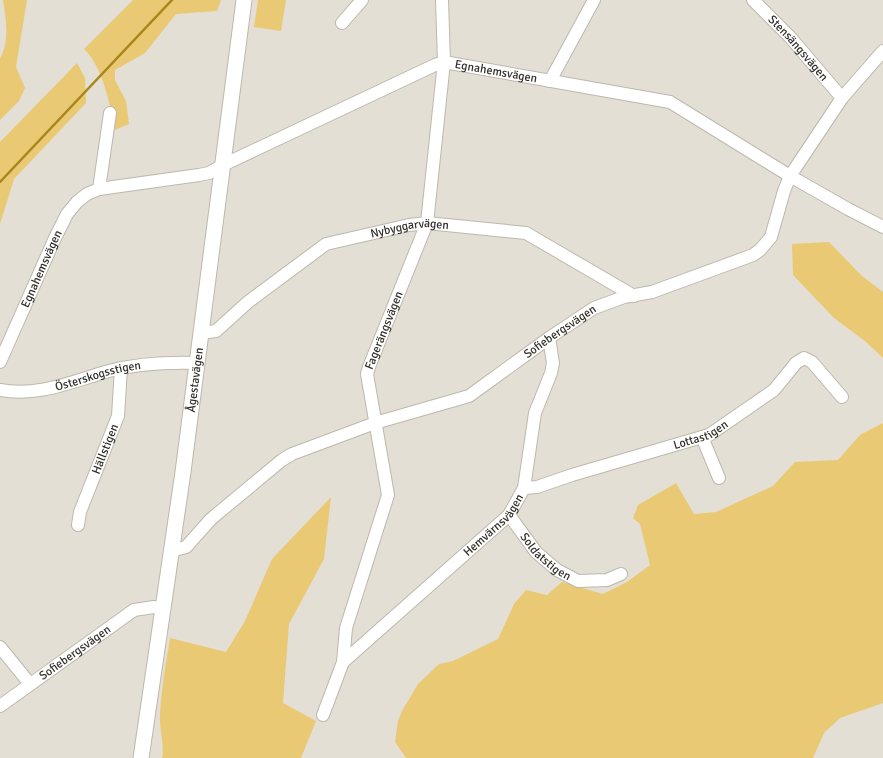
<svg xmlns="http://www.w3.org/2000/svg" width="883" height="758" font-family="Signika,sans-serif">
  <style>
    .green { fill: #e9c974 }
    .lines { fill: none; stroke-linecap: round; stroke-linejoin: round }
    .stream { stroke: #a98619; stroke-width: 2.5 }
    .minor-casing { stroke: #bdb8ad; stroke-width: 14 }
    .major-casing { stroke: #bdb8ad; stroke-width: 17 }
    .minor { stroke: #fff; stroke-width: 12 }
    .major { stroke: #fff; stroke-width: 15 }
    .labels { text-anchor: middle; stroke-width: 4; stroke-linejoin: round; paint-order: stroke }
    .street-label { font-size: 12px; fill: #312f2a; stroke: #f1ede1 }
  </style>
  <rect width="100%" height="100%" fill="#e4dfd4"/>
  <path class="green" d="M 3,0 L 27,0 L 16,67 L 25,88 L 19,101 L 0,120 L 0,58 C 10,41 6,19 3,0 Z
    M 133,0 L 221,0 L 217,11 L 176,14 L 145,53 L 115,70 L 115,80 L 126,101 L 129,124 L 115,130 C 110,105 103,67 84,49 Z
    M 258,0 L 286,0 L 281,31 L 254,27 Z
    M 77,63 L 85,78 L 86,103 L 14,179 L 0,224 L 0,142 Z
    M 829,242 L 862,276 L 883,292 L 883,358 L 866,342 L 834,318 L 793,275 L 792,244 Z
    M 883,423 L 883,703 L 840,718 L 824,733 L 813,758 L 406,758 L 395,742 L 398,721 L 402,711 L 418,684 L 439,664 L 453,661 L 498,639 L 514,604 L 526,590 L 547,595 L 562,582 L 603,594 L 627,582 L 650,565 L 640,524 L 633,518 L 638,505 L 676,483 L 694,514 L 716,512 L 773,486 L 795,462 L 838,460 L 860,435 Z
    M 331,497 L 324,559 L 289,624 L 283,703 L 316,721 L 301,758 L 162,758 C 165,744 159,730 160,716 C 161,690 166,664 170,638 L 226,652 L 245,621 L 272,559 Z"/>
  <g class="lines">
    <path class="stream" d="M 0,182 L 172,0"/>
    <defs>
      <g id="minor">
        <path id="s1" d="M 753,0 L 790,37 L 842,98"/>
        <path d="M 342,23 L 362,0"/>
        <path d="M 550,81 L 594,0"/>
        <path d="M 99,189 L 110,113"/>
        <path id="s2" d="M 201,333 L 216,331 L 248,302 L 326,244 L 409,225 L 427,223 L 526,233 L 634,296"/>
        <path id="s3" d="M 0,362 L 55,238 L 67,214 L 77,202 L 87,194 L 99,189 L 199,175 L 209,173 L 223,165 L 435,65 L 444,62 L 670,102 L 790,176 L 848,209 L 883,227"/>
        <path id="s4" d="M 0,390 C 39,397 73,381 109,371 C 139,363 168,362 198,363"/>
        <path d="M 702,437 L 719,478"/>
        <path id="s5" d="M 524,488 L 537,487 L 572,475 L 709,435 L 774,390 L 796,363 L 804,358 L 812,362 L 842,397"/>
        <path id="s6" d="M 509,515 L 536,552 L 557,570 L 578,581 L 607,580 L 621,574"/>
        <path id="s7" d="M 78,525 L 80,512 L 118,416 L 121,368"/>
        <path id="s8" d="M 171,551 L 186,547 L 211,519 L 282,460 L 292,454 L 375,423 L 469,396 L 549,338 L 594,308 L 624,297 L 652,292 L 753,255 L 760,250 L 771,237 L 784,191 L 790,176 L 842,98 L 883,51"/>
        <path d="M 0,647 L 30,684"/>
        <path id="s9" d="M 343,662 L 509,515 L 524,488 L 535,413 L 551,373 L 553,363 L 549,338"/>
        <path id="s10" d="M 0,706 L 134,610 L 154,607"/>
        <path id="s11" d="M 323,715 L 343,662 L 346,628 L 388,495 L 367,374 L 369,367 L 427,223 L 444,62 L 442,0"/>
      </g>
      <g id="major">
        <path id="s12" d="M 141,758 L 183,472 L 244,0"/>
      </g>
    </defs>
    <use href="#minor" class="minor-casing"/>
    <use href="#major" class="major-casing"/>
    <use href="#minor" class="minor"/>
    <use href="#major" class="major"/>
  </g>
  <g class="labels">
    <g class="street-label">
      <text dy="4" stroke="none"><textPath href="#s1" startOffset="66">Stensängsvägen</textPath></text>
      <text dy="4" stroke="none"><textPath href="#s3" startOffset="628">Egnahemsvägen</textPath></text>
      <text dy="4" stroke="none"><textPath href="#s2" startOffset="241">Nybyggarvägen</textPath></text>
      <text dy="4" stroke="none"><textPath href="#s3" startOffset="102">Egnahemsvägen</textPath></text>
      <text dy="4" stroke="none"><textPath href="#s11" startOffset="400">Fagerängsvägen</textPath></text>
      <text dy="4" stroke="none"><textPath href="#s8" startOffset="455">Sofiebergsvägen</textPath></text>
      <text dy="4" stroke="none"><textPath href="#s4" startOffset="100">Österskogsstigen</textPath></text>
      <text dy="4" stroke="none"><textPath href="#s12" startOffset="382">Ågestavägen</textPath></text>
      <text dy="4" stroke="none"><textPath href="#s5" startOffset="185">Lottastigen</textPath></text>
      <text dy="4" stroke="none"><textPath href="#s7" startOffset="81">Hällstigen</textPath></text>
      <text dy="4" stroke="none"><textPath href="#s9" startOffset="204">Hemvärnsvägen</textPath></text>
      <text dy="4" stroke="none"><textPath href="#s6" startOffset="56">Soldatstigen</textPath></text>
      <text dy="4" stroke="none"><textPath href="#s10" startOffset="92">Sofiebergsvägen</textPath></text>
    </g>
  </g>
</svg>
